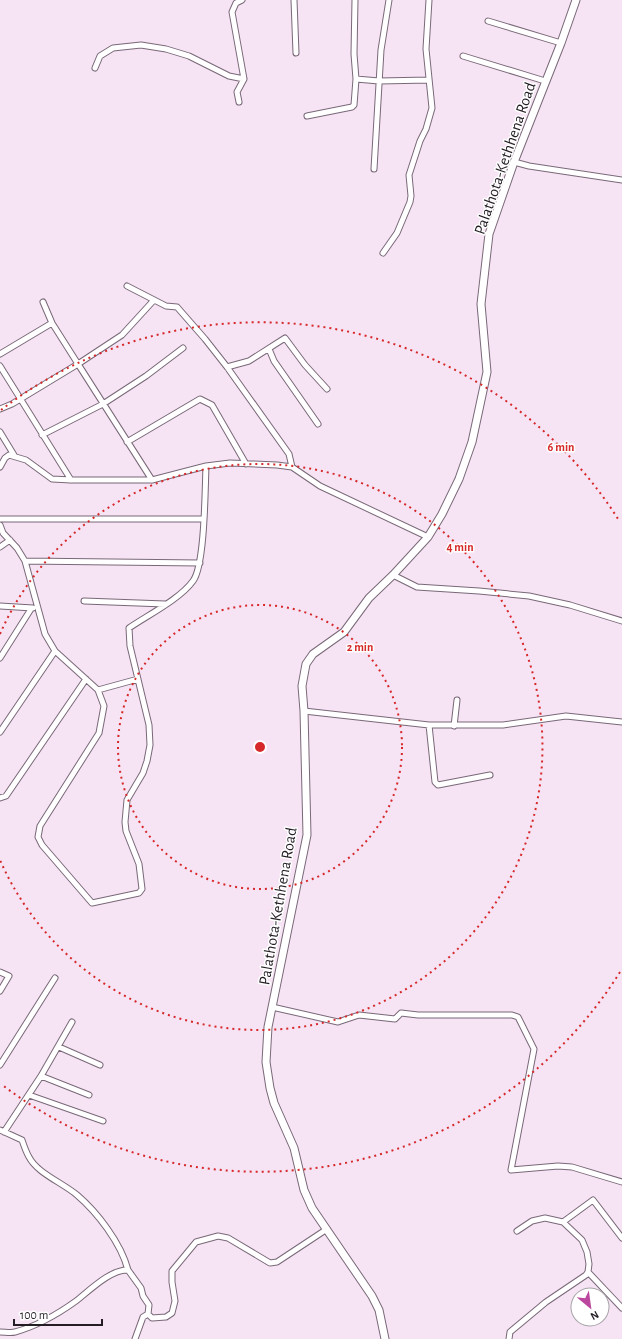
<svg xmlns="http://www.w3.org/2000/svg" width="622" height="1339" font-family="'Alegreya Sans',sans-serif">
  <style>
    .lines { fill: none; stroke-linecap: round; stroke-linejoin: round }
    .minor-casing { stroke: #796978; stroke-width: 7 }
    .tertiary-casing { stroke: #796978; stroke-width: 9 }
    .minor { stroke: #fff; stroke-width: 5 }
    .tertiary { stroke: #fff; stroke-width: 7 }
    .ring { fill: none; stroke: #d62828; stroke-width: 2; stroke-dasharray: 2 4 }
    .labels { text-anchor: middle; stroke-width: 3; stroke-linejoin: round; paint-order: stroke }
    .street-label { font-size: 16px; fill: #241e24; stroke: #fff }
    .centre { fill: #d62828; stroke: #fff; stroke-width: 2 }
    .ring-label { font-size: 12px; text-anchor: middle; font-weight: bold; fill: #d62828; stroke: #fff; stroke-width: 3; stroke-linejoin: round; paint-order: stroke }
  </style>
  <rect width="100%" height="100%" fill="#f6e3f4"/>
  <g class="lines">
    <defs>
      <path id="minor" d="M 294,0 L 296,53
        M 488,21 L 561,43
        M 463,56 L 545,81
        M 95,68 L 100,56 L 113,48 L 141,45 L 166,49 L 189,56 L 229,76 L 244,79
        M 356,79 L 379,81 L 429,80
        M 239,102 L 237,92 L 244,79 L 232,12 L 236,3 L 242,0
        M 307,116 L 352,107 L 354,105 L 356,79 L 354,54 L 355,0
        M 514,162 L 529,166 L 622,180
        M 374,169 L 381,50 L 389,0
        M 383,253 L 397,233 L 410,202 L 411,196 L 409,175 L 420,141 L 426,129 L 432,108 L 426,49 L 429,0
        M 127,286 L 166,306 L 177,307 L 205,339 L 227,367 L 289,454 L 292,467
        M 43,302 L 52,323 L 78,364 L 122,335 L 154,300
        M 269,349 L 274,361 L 318,424
        M 0,354 L 52,323
        M 0,366 L 71,480
        M 227,367 L 249,361 L 285,338 L 305,365 L 327,389
        M 0,409 L 12,404 L 78,364 L 152,480
        M 0,432 L 14,455
        M 42,435 L 103,404 L 146,376 L 183,348
        M 127,442 L 200,399 L 212,405 L 246,464
        M 0,467 L 5,458 L 9,455 L 26,460 L 52,479 L 71,480 L 152,480 L 206,466 L 230,463 L 277,465 L 292,467 L 320,486 L 428,537
        M 0,519 L 203,519
        M 0,525 L 3,533 L 17,548 L 25,561 L 45,634 L 55,651 L 98,690 L 104,706 L 99,733 L 40,826 L 38,837 L 42,845 L 92,903 L 139,893 L 142,889 L 139,864 L 126,831 L 125,822 L 127,800 L 143,773 L 147,761 L 150,745 L 149,725 L 130,646 L 129,628 C 148,615 180,599 193,581 C 205,565 205,489 206,466
        M 0,547 L 10,540
        M 25,561 L 200,563
        M 393,575 L 417,587 L 479,591 L 529,596 L 570,605 L 622,621
        M 84,601 L 165,604
        M 0,606 L 33,608
        M 0,658 L 31,609
        M 98,690 L 138,679
        M 304,711 L 429,725 L 503,725 L 566,716 L 622,722
        M 429,725 L 435,782 L 438,785 L 490,775
        M 454,726 L 457,700
        M 0,732 L 55,651
        M 0,798 L 6,796 L 86,679
        M 0,972 L 9,976 L 0,991
        M 272,1007 L 338,1022 L 359,1015 L 395,1019 L 401,1013 L 418,1015 L 512,1015 L 518,1017 L 534,1049 L 511,1170 L 558,1166 L 572,1167 L 622,1182
        M 59,1047 L 100,1065
        M 0,1065 L 55,978
        M 41,1076 L 89,1095
        M 29,1095 L 103,1121
        M 0,1130 L 22,1140 C 24,1146 26,1152 29,1157 C 37,1173 63,1183 77,1195 C 97,1212 121,1243 128,1270
        M 4,1132 L 41,1076 L 72,1022
        M 563,1222 L 593,1200 L 622,1238
        M 588,1272 L 622,1308
        M 0,1332 C 5,1332 11,1333 15,1332 C 37,1326 58,1314 76,1301 C 89,1291 111,1269 128,1270 L 141,1288 L 143,1296 L 149,1305 L 148,1314 L 152,1318 L 166,1317 L 172,1313 L 175,1301 L 172,1282 L 172,1271 L 196,1242 L 218,1236 L 228,1238 L 270,1263 L 277,1262 L 327,1229
        M 135,1339 L 143,1317 L 148,1314
        M 509,1339 L 510,1332 L 546,1302 L 586,1275 L 588,1272 L 589,1264 L 587,1252 L 582,1240 L 563,1222 L 545,1218 L 532,1221 L 517,1231"/>
      <path id="tertiary" d="M 385,1339 L 379,1310 L 372,1296 L 312,1208 L 304,1190 L 294,1148 L 274,1103 L 270,1088 L 266,1062 L 268,1027 L 307,835 L 304,711 L 302,686 L 306,664 L 313,654 L 344,632 L 369,598 L 393,575 L 428,537 L 442,514 L 459,479 L 472,442 L 487,372 L 481,304 L 489,234 L 514,162 L 561,43 L 576,0"/>
    </defs>
    <use href="#minor" class="minor-casing"/>
    <use href="#tertiary" class="tertiary-casing"/>
    <use href="#minor" class="minor"/>
    <use href="#tertiary" class="tertiary"/>
  </g>
  <g class="ring">
    <circle cx="260" cy="747" r="142"/>
    <path d="M0 634A283 283 0 1 1 0 860"/>
    <path d="M620 972A425 425 0 0 1 1 1084M1 410A425 425 0 0 1 620 522"/>
  </g>
  <g class="labels">
    <g class="street-label">
      <text transform="translate(504 158) rotate(-71)" y="6">Palathota-Kethhena Road</text>
      <text transform="translate(277 906) rotate(-80)" y="6">Palathota-Kethhena Road</text>
    </g>
  </g>
  <circle cx="260" cy="747" r="6" class="centre"/>
  <g class="ring-label">
    <text x="561" y="451">6 min</text>
    <text x="460" y="551">4 min</text>
    <text x="360" y="651">2 min</text>
  </g>
  <g transform="translate(590 1307) rotate(151)"><circle r="19" fill="#ffffff" stroke="#a7a5a7"/>
  <path d="M0-3L7 15L0 10L-7 15Z" fill="#bc479f"/>
  <text y="-6" font-size="11" font-weight="bold" text-anchor="middle" fill="#241e24">N</text>
  </g>
  <path d="M14 1319v6h88v-6" fill="none" stroke="#241e24" stroke-width="2"/>
  <text x="20" y="1319" font-size="12" fill="#241e24" stroke="#ffffff" stroke-width="3" paint-order="stroke">100 m</text>
</svg>
